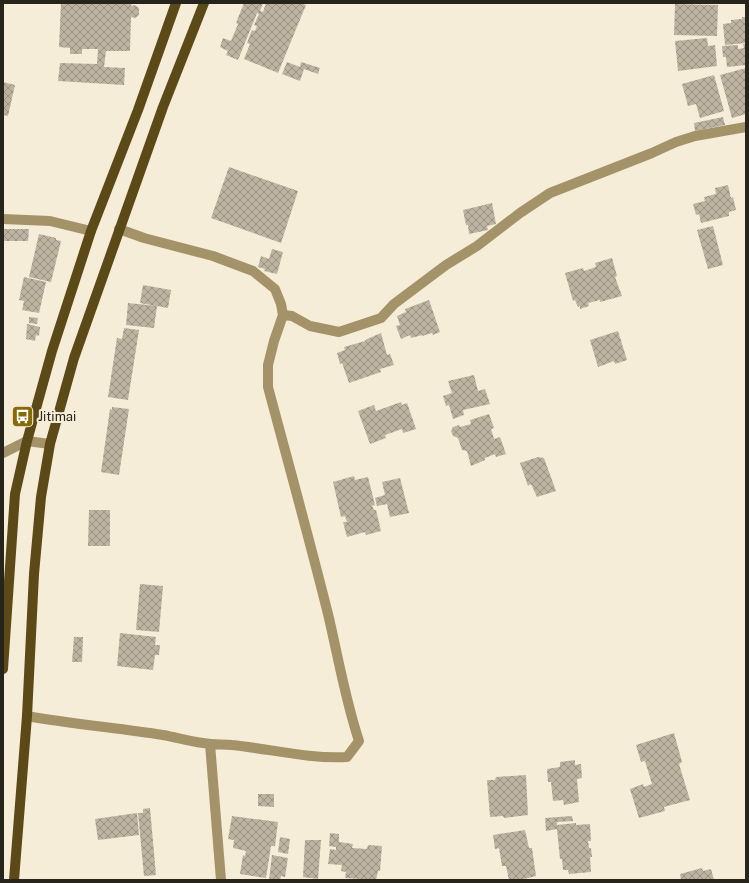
<svg xmlns="http://www.w3.org/2000/svg" width="749" height="883" font-family="'Public Sans',sans-serif">
  <style>
    .building { fill: url(#building-cross-hatch) }
    .lines { fill: none; stroke-linecap: round; stroke-linejoin: round }
    .minor { stroke: #a49268; stroke-width: 10 }
    .primary { stroke: #5c4918; stroke-width: 10 }
    .labels { text-anchor: middle; stroke-width: 4; stroke-linejoin: round; paint-order: stroke }
    .poi-label { font-size: 13px; fill: #27241c; stroke: #f6edd9; text-anchor: start }
  </style>
  <defs>
    <pattern id="building-cross-hatch" width="8" height="8" patternUnits="userSpaceOnUse"><rect width="8" height="8" fill="#bcb4a1"/><path d="M0 0l8 8M0 8l8-8" fill="none" stroke="#999282"/></pattern>
  </defs>
  <rect width="100%" height="100%" fill="#f6edd9"/>
  <path class="building" d="M 61,3 L 132,3 L 131,6 L 135,5 L 139,8 L 139,15 L 135,18 L 131,17 L 130,51 L 106,51 L 104,67 L 125,68 L 124,85 L 58,81 L 60,63 L 97,64 L 98,49 L 82,49 L 82,54 L 70,54 L 70,48 L 59,47 Z
    M 244,3 L 263,3 L 260,11 L 263,12 L 266,3 L 300,3 L 306,5 L 278,73 L 244,59 L 250,44 L 247,43 L 252,30 L 255,31 L 257,26 L 254,25 L 259,14 L 257,13 L 238,60 L 226,55 L 228,51 L 220,47 L 223,38 L 231,41 L 238,24 L 236,23 Z
    M 675,4 L 718,5 L 717,36 L 674,35 Z
    M 742,17 L 746,17 L 746,43 L 725,45 L 723,24 L 731,23 L 731,20 L 742,19 Z
    M 707,38 L 708,46 L 715,45 L 717,66 L 678,71 L 675,41 Z
    M 743,44 L 746,44 L 746,65 L 727,67 L 726,57 L 723,57 L 722,46 L 738,45 L 738,49 L 744,48 Z
    M 287,62 L 300,67 L 301,62 L 320,68 L 318,74 L 304,69 L 300,81 L 282,74 Z
    M 746,68 L 746,114 L 732,118 L 720,75 Z
    M 714,75 L 724,111 L 700,118 L 696,104 L 688,106 L 682,84 Z
    M 3,82 L 15,85 L 8,116 L 3,115 Z
    M 723,117 L 725,125 L 695,131 L 694,123 Z
    M 229,167 L 298,191 L 281,243 L 211,218 Z
    M 728,185 L 731,198 L 733,197 L 736,210 L 729,212 L 729,216 L 701,223 L 699,214 L 696,215 L 693,204 L 705,201 L 704,197 L 716,194 L 715,188 Z
    M 492,203 L 496,224 L 487,226 L 488,230 L 469,234 L 468,225 L 466,225 L 463,210 Z
    M 713,226 L 723,265 L 708,269 L 697,230 Z
    M 3,229 L 29,229 L 28,241 L 3,241 Z
    M 39,234 L 56,238 L 56,240 L 61,241 L 51,282 L 29,277 Z
    M 272,249 L 283,252 L 277,274 L 264,271 L 265,269 L 258,267 L 261,256 L 269,259 Z
    M 612,258 L 617,276 L 615,277 L 622,296 L 600,302 L 600,300 L 588,303 L 589,306 L 580,309 L 580,306 L 578,307 L 575,300 L 573,301 L 565,273 L 583,268 L 584,271 L 596,267 L 595,263 Z
    M 24,277 L 46,282 L 39,313 L 22,310 L 24,301 L 19,300 Z
    M 143,285 L 171,290 L 168,308 L 140,303 Z
    M 429,300 L 440,332 L 433,335 L 432,333 L 422,336 L 422,335 L 411,338 L 410,335 L 401,339 L 396,326 L 400,325 L 397,316 L 406,312 L 405,309 Z
    M 128,303 L 157,306 L 154,328 L 126,325 Z
    M 29,317 L 38,318 L 37,324 L 29,323 Z
    M 27,324 L 40,327 L 39,336 L 36,335 L 35,341 L 26,339 Z
    M 124,328 L 139,330 L 128,400 L 108,397 L 117,338 L 122,339 Z
    M 618,331 L 627,360 L 615,364 L 614,361 L 598,367 L 590,340 Z
    M 381,333 L 387,355 L 390,354 L 394,365 L 380,369 L 381,372 L 349,383 L 342,363 L 340,364 L 337,353 L 345,350 L 344,347 L 365,341 L 365,340 Z
    M 474,375 L 478,391 L 485,389 L 490,404 L 463,410 L 464,415 L 453,419 L 449,405 L 446,406 L 443,396 L 452,393 L 448,381 Z
    M 401,402 L 402,405 L 407,403 L 416,429 L 403,433 L 402,429 L 385,435 L 386,438 L 370,444 L 358,411 L 374,405 L 376,411 Z
    M 112,407 L 129,409 L 119,475 L 101,472 L 110,409 L 112,410 Z
    M 489,414 L 494,428 L 491,429 L 494,439 L 500,437 L 506,454 L 496,457 L 495,454 L 485,458 L 485,460 L 471,466 L 467,451 L 462,450 L 458,438 L 453,436 L 451,431 L 453,427 L 459,425 L 460,427 L 471,424 L 470,420 Z
    M 538,457 L 544,458 L 556,491 L 537,497 L 531,484 L 528,486 L 520,463 Z
    M 354,476 L 355,480 L 368,477 L 375,505 L 372,506 L 374,510 L 376,510 L 381,531 L 366,535 L 365,532 L 347,537 L 343,522 L 347,522 L 345,516 L 341,517 L 333,482 Z
    M 400,478 L 409,513 L 390,517 L 387,504 L 377,506 L 375,498 L 385,495 L 382,482 Z
    M 89,510 L 110,510 L 110,546 L 88,546 Z
    M 140,584 L 163,586 L 159,632 L 136,630 Z
    M 120,633 L 156,637 L 155,645 L 160,645 L 159,655 L 155,655 L 153,670 L 117,666 Z
    M 74,637 L 83,637 L 82,662 L 72,662 Z
    M 674,733 L 682,762 L 679,764 L 690,800 L 664,807 L 665,811 L 639,818 L 630,789 L 643,784 L 644,787 L 652,784 L 645,761 L 641,762 L 636,745 Z
    M 575,760 L 575,765 L 581,764 L 582,778 L 577,779 L 579,802 L 564,805 L 563,800 L 553,801 L 551,782 L 548,782 L 547,769 L 560,767 L 560,762 Z
    M 526,775 L 528,815 L 504,818 L 503,816 L 490,817 L 487,780 L 495,780 L 496,777 Z
    M 258,794 L 274,794 L 274,807 L 258,806 Z
    M 150,808 L 156,875 L 144,876 L 138,813 L 143,813 L 143,809 Z
    M 137,813 L 139,835 L 98,840 L 95,819 Z
    M 232,816 L 278,822 L 275,846 L 271,846 L 266,878 L 240,874 L 243,855 L 245,856 L 246,851 L 233,848 L 234,840 L 228,839 Z
    M 572,816 L 573,821 L 557,822 L 557,825 L 576,823 L 576,825 L 590,824 L 591,841 L 588,841 L 589,848 L 591,848 L 592,857 L 590,857 L 591,872 L 569,874 L 568,870 L 563,870 L 562,859 L 560,859 L 557,829 L 546,831 L 545,818 Z
    M 525,830 L 529,848 L 532,848 L 536,876 L 524,879 L 524,880 L 509,880 L 506,866 L 502,866 L 499,848 L 495,849 L 493,835 Z
    M 330,833 L 339,834 L 339,842 L 353,844 L 352,848 L 367,849 L 368,845 L 382,846 L 380,871 L 378,871 L 376,880 L 345,878 L 346,872 L 341,871 L 342,865 L 328,864 L 330,849 L 336,850 L 336,847 L 329,846 Z
    M 280,837 L 290,839 L 288,854 L 278,852 Z
    M 305,840 L 321,840 L 318,879 L 303,877 Z
    M 272,855 L 288,858 L 285,877 L 281,876 L 280,880 L 269,880 Z
    M 702,868 L 703,871 L 711,869 L 714,880 L 681,880 L 680,874 Z"/>
  <g class="lines">
    <path class="minor" d="M 3,219 L 50,221 L 91,231
      M 119,229 L 144,238 L 213,256 L 253,271 L 275,289 L 281,304 L 283,315 L 292,316 L 310,326 L 339,332 L 381,318 L 394,304 L 446,265 L 477,246 L 520,213 L 550,193 L 652,153 L 676,142 L 695,136 L 746,127
      M 3,453 L 27,441 L 50,444
      M 27,716 C 72,724 118,728 163,735 C 179,738 195,743 211,744 C 218,745 225,744 232,745 C 271,749 308,759 347,757 L 359,741 C 345,699 338,656 328,614 C 309,538 288,462 268,387 L 268,365 L 274,341 L 283,315
      M 210,744 L 221,880"/>
    <path class="primary" d="M 3,669 L 15,494 L 27,441 L 52,351 L 91,231 L 138,110 L 176,3
      M 14,880 L 27,716 L 34,574 L 41,497 L 50,444 L 74,358 L 163,107 L 204,3"/>
  </g>
  <defs>
    <symbol id="bus-square" viewBox="-11 -11 22 22"><rect x="-9" y="-9" width="18" height="18" rx="4" fill="#886906" stroke="#f6edd9"/><path d="M-5-6H5V4H4V6H2V4H-2V6H-4V4H-5ZM-3.5-4V0h7V-4ZM-3.5 1.2v1.5H-2V1.2ZM2 1.2v1.5H3.5V1.2Z" fill="#fff"/></symbol>
  </defs>
  <g fill-rule="evenodd">
    <use href="#bus-square" x="10" y="404" width="25" height="25"/>
  </g>
  <g class="labels">
    <g class="poi-label">
      <text x="38" y="421">Jitimai</text>
    </g>
  </g>
  <rect width="749" height="883" fill="none" stroke="#27241c" stroke-width="8"/>
</svg>
